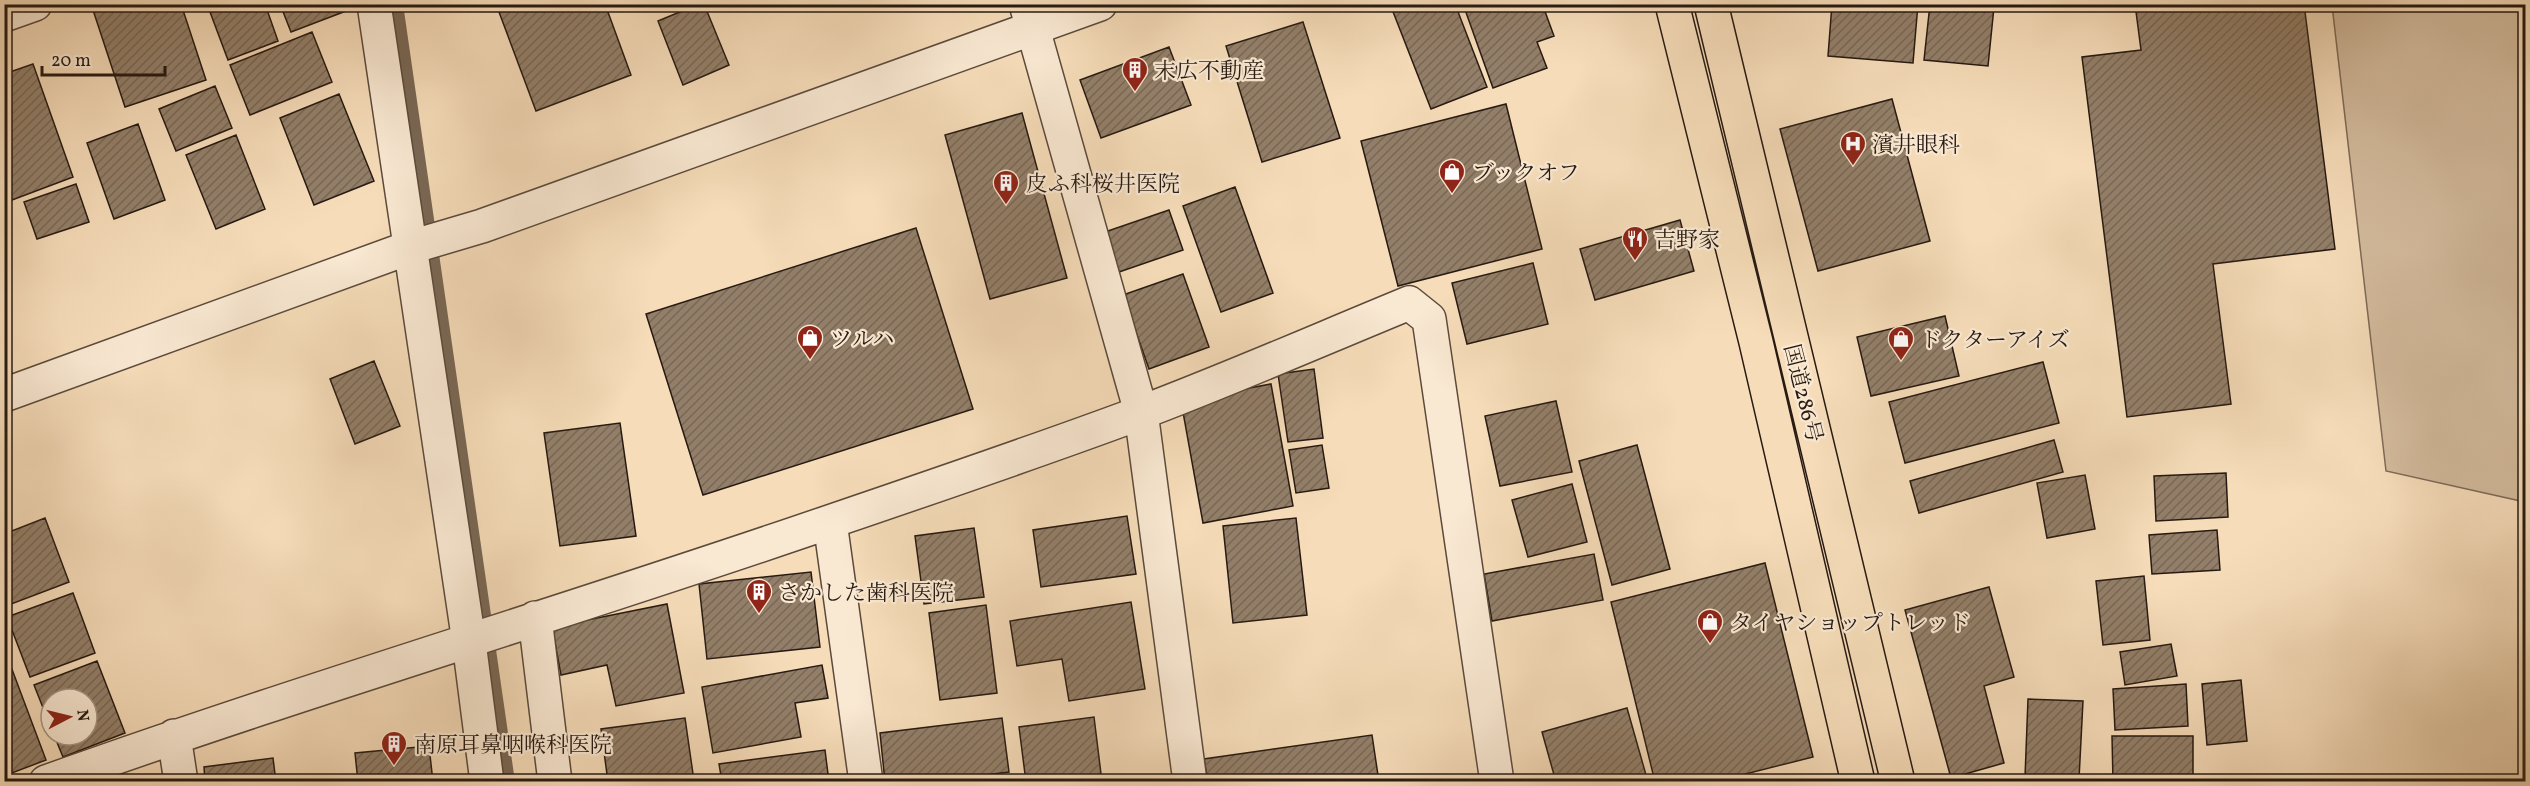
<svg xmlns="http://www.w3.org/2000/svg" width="2530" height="786" font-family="Vollkorn,'Noto Serif JP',serif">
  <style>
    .park { fill: #d3bb9d; stroke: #7d6a58; stroke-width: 1.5 }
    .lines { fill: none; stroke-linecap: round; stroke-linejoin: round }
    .stream { stroke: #796754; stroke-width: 12 }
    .building { fill: url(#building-hatch); stroke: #271a12; stroke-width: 1.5 }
    .minor-casing { stroke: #5b4a3c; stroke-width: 36 }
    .highway-casing { stroke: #271a12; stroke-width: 36 }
    .minor { stroke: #f9e8d2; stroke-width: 33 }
    .highway { stroke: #f6dcb9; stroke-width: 33 }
    .labels { text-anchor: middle; stroke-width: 4.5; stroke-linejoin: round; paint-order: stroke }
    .poi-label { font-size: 22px; fill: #271a12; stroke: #f9e8d2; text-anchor: start }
    .street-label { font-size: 22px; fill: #271a12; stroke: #f9e8d2 }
  </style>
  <defs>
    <pattern id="building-hatch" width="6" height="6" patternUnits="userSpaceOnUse" patternTransform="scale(1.5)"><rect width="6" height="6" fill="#937f69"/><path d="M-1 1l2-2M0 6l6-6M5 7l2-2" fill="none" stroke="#786755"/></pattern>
  </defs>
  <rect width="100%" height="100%" fill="#f6dcb9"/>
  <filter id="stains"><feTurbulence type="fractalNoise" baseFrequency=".00333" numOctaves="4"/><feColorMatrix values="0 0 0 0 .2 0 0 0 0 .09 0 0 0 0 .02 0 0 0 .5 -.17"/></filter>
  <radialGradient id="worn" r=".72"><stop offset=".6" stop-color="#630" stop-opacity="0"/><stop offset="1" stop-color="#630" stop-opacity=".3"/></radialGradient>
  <path class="park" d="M 2332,5 L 2525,5 L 2525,502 L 2386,471 Z"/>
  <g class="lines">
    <path class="stream" d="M 397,4 L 509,782"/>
  </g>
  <path class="building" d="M 91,4 L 181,4 L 206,80 L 125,107 Z
    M 207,4 L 265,4 L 278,41 L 228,60 Z
    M 280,4 L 343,4 L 346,11 L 291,32 Z
    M 496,4 L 605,4 L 631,75 L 536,111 Z
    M 699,4 L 704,4 L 729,65 L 683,85 L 658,21 Z
    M 1390,4 L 1455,4 L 1487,87 L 1431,109 Z
    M 1463,4 L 1524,4 L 1527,12 L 1543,6 L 1554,36 L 1537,42 L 1547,68 L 1493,88 Z
    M 1832,4 L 1918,4 L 1913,63 L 1828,56 Z
    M 1930,4 L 1994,7 L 1988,66 L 1924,60 Z
    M 2135,4 L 2304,4 L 2335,249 L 2213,264 L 2231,404 L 2127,417 L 2082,57 L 2141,50 Z
    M 1303,22 L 1340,138 L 1262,162 L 1226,46 Z
    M 312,32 L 332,82 L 250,115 L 230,65 Z
    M 1169,47 L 1191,105 L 1101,138 L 1080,80 Z
    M 33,64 L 73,177 L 12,200 L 4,179 L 4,74 Z
    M 215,86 L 232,128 L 176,151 L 159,109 Z
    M 339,94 L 374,181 L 314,205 L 280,118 Z
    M 1892,99 L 1930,241 L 1818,271 L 1780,129 Z
    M 1506,104 L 1542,249 L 1398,286 L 1361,141 Z
    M 1022,113 L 1067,278 L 990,299 L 945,135 Z
    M 138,124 L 165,200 L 114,219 L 87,143 Z
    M 236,135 L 265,209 L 216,229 L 186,155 Z
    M 76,184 L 89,222 L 37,239 L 24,202 Z
    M 1235,187 L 1273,293 L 1221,312 L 1183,206 Z
    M 1169,210 L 1183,250 L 1119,272 L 1105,232 Z
    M 1680,220 L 1694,271 L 1595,300 L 1580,249 Z
    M 916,228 L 973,409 L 703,495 L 646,314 Z
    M 1533,263 L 1548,324 L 1467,344 L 1452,283 Z
    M 1183,274 L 1209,347 L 1149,369 L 1123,295 Z
    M 1945,316 L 1959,376 L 1871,396 L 1857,337 Z
    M 374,361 L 400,426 L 355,444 L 330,379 Z
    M 2043,362 L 2059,423 L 1905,463 L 1889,402 Z
    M 1314,369 L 1323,438 L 1288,442 L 1278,374 Z
    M 1271,384 L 1293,506 L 1203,523 L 1181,401 Z
    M 1556,401 L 1572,472 L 1500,486 L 1485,416 Z
    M 620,423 L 636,536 L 560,546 L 544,433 Z
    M 2054,440 L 2063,472 L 1919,513 L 1910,481 Z
    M 1322,445 L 1329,488 L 1296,493 L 1289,450 Z
    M 1637,445 L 1670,569 L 1612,585 L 1579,461 Z
    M 2226,473 L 2228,517 L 2156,521 L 2154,476 Z
    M 2085,475 L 2095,529 L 2047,538 L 2037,483 Z
    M 1572,484 L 1587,542 L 1528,557 L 1512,500 Z
    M 1127,516 L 1136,574 L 1041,587 L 1033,530 Z
    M 45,518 L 69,582 L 6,606 L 4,534 Z
    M 1296,518 L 1307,615 L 1233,623 L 1223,526 Z
    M 974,528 L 984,597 L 924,604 L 915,536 Z
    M 2217,530 L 2220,570 L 2152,574 L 2149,535 Z
    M 1594,554 L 1603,600 L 1492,621 L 1484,574 Z
    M 1765,563 L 1813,757 L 1714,782 L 1655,782 L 1611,602 Z
    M 811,572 L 820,647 L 707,659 L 699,584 Z
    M 2144,576 L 2150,640 L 2103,645 L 2096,581 Z
    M 1989,587 L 2014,677 L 1984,686 L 2004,763 L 1951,778 L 1905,610 Z
    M 73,593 L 95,653 L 30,677 L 7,617 Z
    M 1131,602 L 1145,689 L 1069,701 L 1062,659 L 1017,666 L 1010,621 Z
    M 667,604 L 684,693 L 616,706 L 607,665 L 561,675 L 552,627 Z
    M 986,605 L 997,693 L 940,700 L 929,613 Z
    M 2171,644 L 2177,676 L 2125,685 L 2120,652 Z
    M 4,648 L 46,760 L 4,776 Z
    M 97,661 L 125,733 L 63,757 L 54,735 L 87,735 L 87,699 L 51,699 L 51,728 L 34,685 Z
    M 822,665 L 828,698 L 795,703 L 801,737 L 713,753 L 702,687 Z
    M 2241,680 L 2247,741 L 2207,745 L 2202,684 Z
    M 2186,684 L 2188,726 L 2115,730 L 2113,689 Z
    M 2028,699 L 2083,701 L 2079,779 L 2025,777 Z
    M 1627,708 L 1648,782 L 1556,782 L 1542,732 Z
    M 1094,717 L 1102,782 L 1026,782 L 1019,727 Z
    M 685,718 L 694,781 L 608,782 L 601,729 Z
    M 1002,718 L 1009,772 L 929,782 L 885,782 L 880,733 Z
    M 1372,735 L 1379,782 L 1208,782 L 1204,759 Z
    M 2112,736 L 2193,736 L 2193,782 L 2113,782 Z
    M 429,746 L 433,782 L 358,782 L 355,753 Z
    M 825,750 L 829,782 L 722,782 L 719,764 Z
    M 273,758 L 276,782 L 205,782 L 204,767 Z"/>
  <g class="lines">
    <defs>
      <path id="minor" d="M 374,4 L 469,642 L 487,782
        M 1026,4 L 1141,412 L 1190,782
        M 4,15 L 35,4
        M 4,395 L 411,247 L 482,226 L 1100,4
        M 830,522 L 866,782
        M 535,618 L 555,782
        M 174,736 L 181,782
        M 46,782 C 306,689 571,611 832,521 C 935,486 1038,451 1140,413 C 1230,379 1319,340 1409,303 L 1429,319 L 1497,782"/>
      <path id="highway" d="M 1672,4 L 1756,342 L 1858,782
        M 1711,4 L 1898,782"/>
    </defs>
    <use href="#minor" class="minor-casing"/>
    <use href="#highway" class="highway-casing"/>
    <use href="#minor" class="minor"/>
    <use href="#highway" class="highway"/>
  </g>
  <defs>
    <symbol id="building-pin" viewBox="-11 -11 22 30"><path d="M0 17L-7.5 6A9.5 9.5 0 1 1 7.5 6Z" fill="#8f2418" stroke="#f9e8d2"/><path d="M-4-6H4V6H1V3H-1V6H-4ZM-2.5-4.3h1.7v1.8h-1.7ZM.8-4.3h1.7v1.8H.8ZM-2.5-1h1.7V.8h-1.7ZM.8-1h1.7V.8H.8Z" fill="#fff"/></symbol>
    <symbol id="hospital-pin" viewBox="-11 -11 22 30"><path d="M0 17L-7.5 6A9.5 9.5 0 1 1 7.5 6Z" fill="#8f2418" stroke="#f9e8d2"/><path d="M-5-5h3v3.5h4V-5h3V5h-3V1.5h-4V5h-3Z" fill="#fff"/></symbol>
    <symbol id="shop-pin" viewBox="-11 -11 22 30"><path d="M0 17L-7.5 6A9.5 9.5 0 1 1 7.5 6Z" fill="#8f2418" stroke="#f9e8d2"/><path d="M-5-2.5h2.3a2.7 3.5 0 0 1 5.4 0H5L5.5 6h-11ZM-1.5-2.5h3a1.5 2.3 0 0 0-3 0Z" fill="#fff"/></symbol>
    <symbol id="restaurant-pin" viewBox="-11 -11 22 30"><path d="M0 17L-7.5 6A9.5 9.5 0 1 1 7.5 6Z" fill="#8f2418" stroke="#f9e8d2"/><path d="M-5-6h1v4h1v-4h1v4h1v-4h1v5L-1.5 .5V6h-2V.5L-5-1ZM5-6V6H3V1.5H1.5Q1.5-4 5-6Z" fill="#fff"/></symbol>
  </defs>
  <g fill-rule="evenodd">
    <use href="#building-pin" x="1120" y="55" width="30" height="40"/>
    <use href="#hospital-pin" x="1838" y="129" width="30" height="40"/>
    <use href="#shop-pin" x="1437" y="157" width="30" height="40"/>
    <use href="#building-pin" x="991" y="168" width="30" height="40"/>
    <use href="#restaurant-pin" x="1620" y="224" width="30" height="40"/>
    <use href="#shop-pin" x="795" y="323" width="30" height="40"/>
    <use href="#shop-pin" x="1886" y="324" width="30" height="40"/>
    <use href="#building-pin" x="744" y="577" width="30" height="40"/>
    <use href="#shop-pin" x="1695" y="607" width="30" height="40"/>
    <use href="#building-pin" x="379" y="729" width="30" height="40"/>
  </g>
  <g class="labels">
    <g class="poi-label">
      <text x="1154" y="78">末広不動産</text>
      <text x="1872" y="152">濱井眼科</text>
      <text x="1472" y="180">ブックオフ</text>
      <text x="1026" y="191">皮ふ科桜井医院</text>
      <text x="1654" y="247">吉野家</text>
      <text x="830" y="346">ツルハ</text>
      <text x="1920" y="347">ドクターアイズ</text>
      <text x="778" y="600">さかした歯科医院</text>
      <text x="1730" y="630">タイヤショップトレッド</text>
      <text x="414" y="752">南原耳鼻咽喉科医院</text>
    </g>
    <g class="street-label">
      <text transform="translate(1804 393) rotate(76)" y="8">国道286号</text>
    </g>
  </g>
  <rect width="2530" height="786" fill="none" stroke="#f6dcb9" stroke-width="24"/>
  <rect x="6" y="6" width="2518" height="774" fill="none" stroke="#271a12" stroke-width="3"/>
  <rect x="12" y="12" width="2506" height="762" fill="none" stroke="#271a12" stroke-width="1.5"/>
  <g transform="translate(69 717) rotate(83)"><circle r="28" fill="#f9e8d2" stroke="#a59685" stroke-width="1.5"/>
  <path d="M0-4.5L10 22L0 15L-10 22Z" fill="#8f2418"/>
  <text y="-9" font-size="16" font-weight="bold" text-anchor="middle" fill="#271a12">N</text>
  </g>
  <path d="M42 66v9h123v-9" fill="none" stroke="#271a12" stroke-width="3"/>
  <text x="51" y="66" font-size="18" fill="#271a12" stroke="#f9e8d2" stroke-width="4.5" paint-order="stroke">20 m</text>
  <rect width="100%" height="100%" filter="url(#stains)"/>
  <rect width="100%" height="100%" fill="url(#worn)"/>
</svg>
